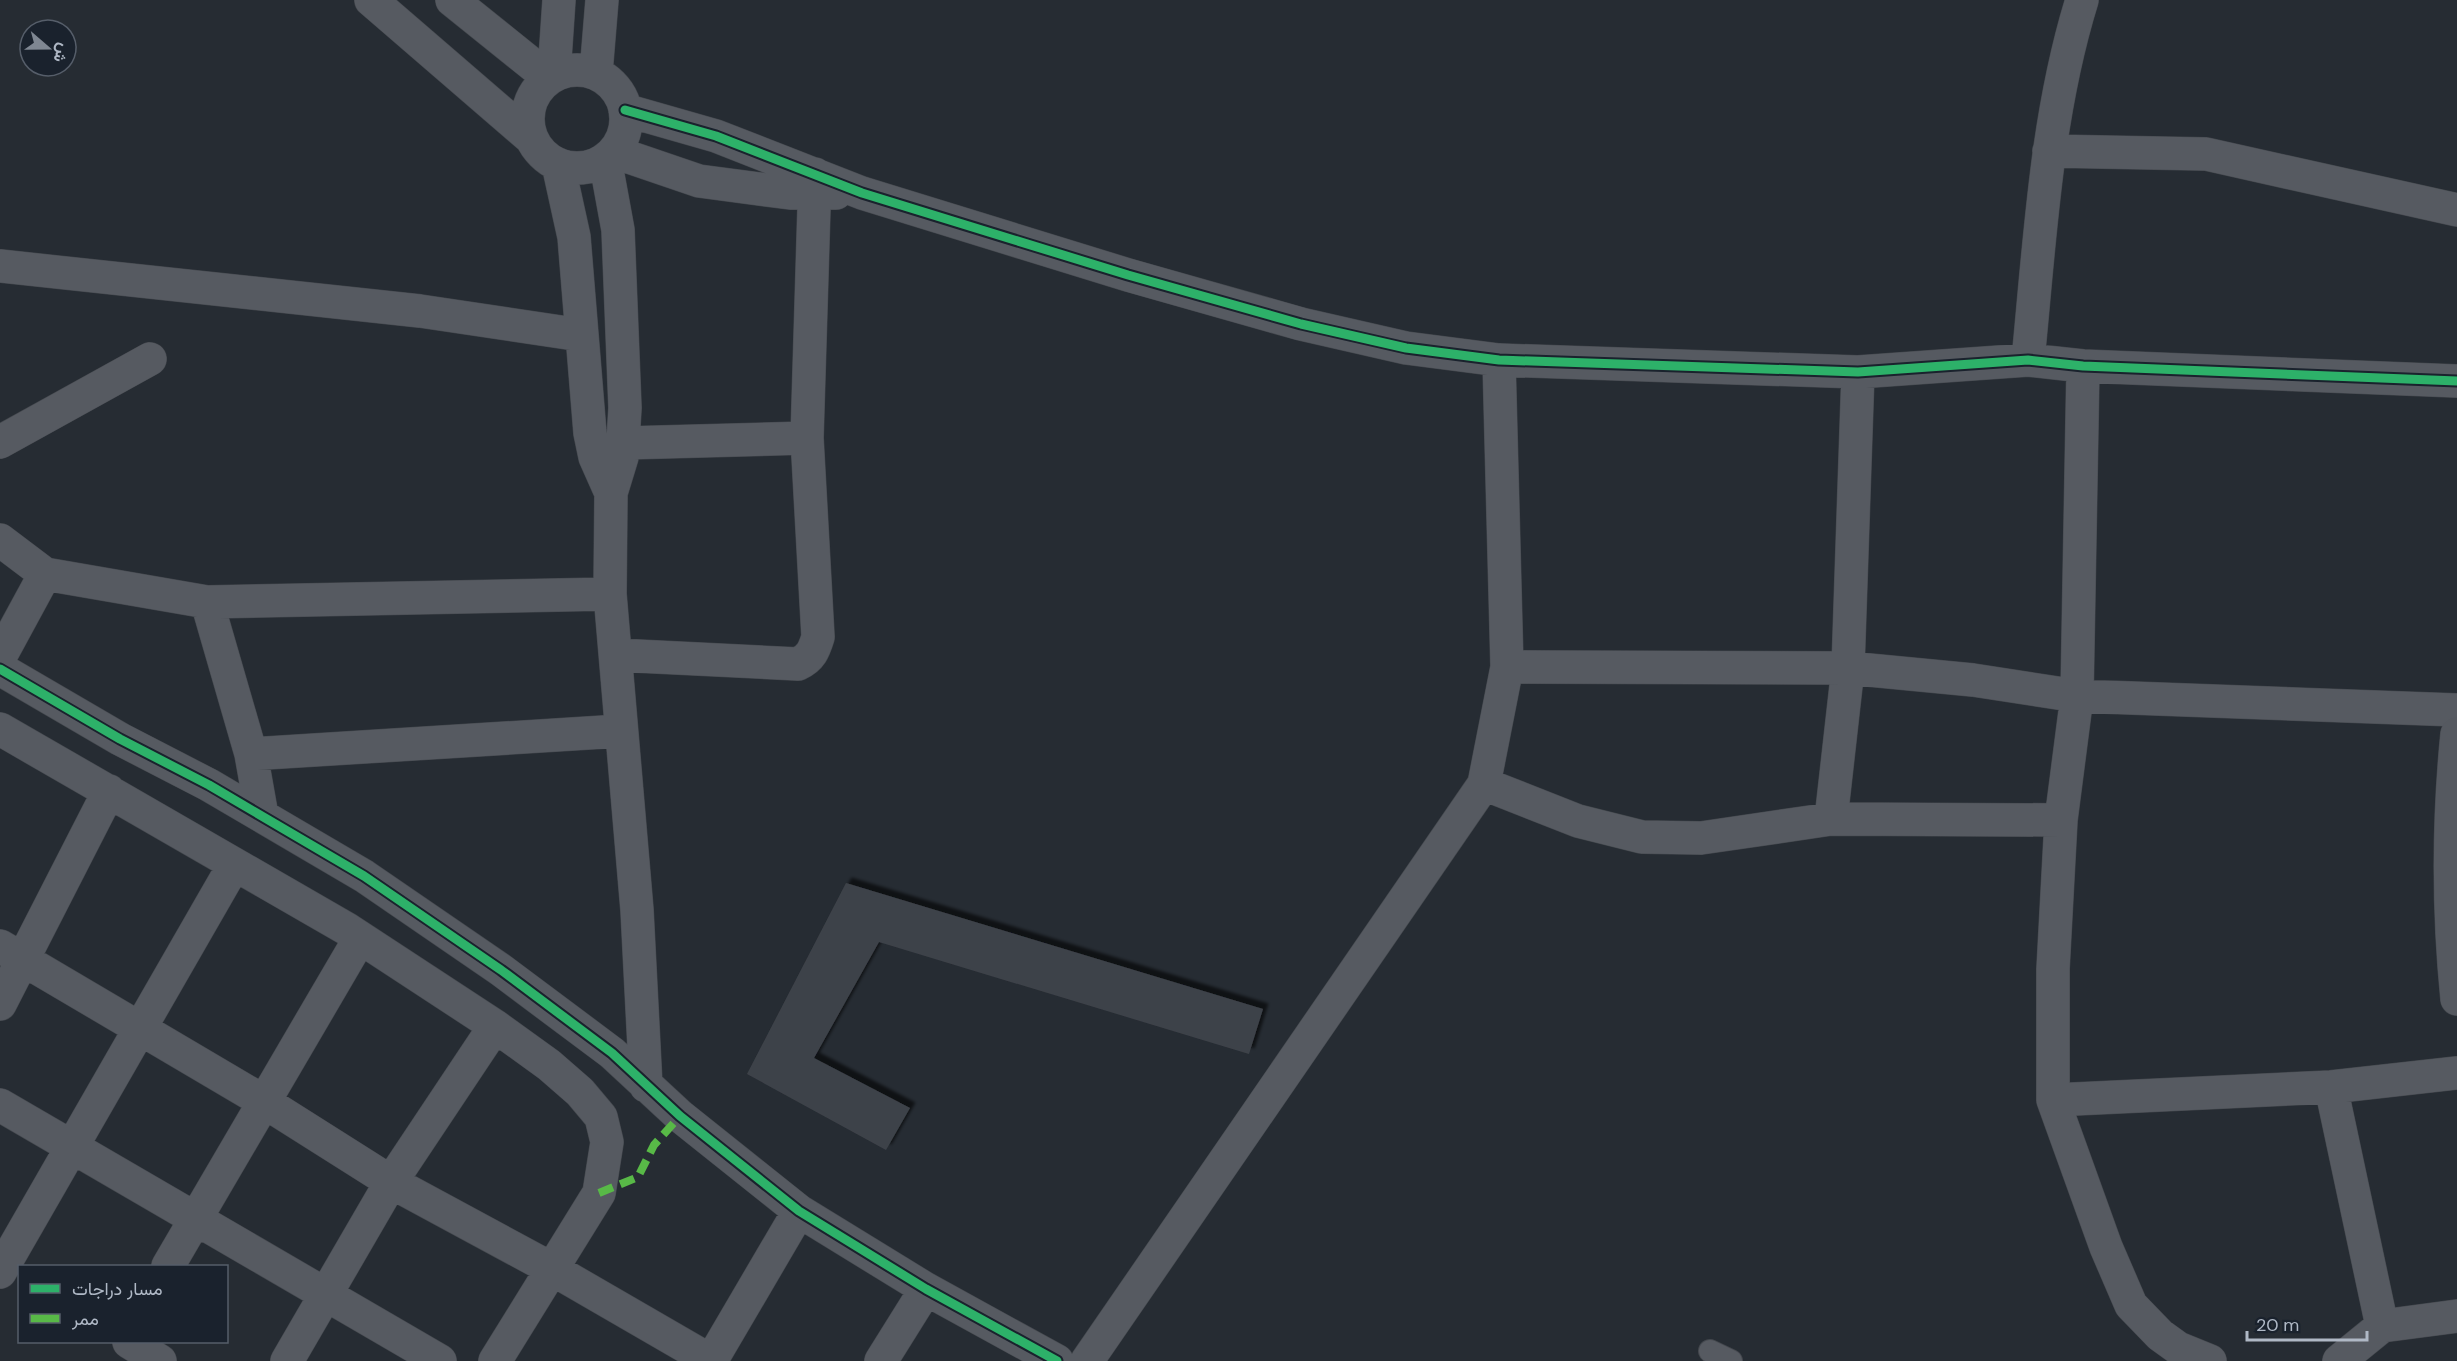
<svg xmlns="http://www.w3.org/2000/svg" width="2457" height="1361" font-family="'DM Sans',Vazirmatn,sans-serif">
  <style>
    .building { fill: #3e4249; filter: url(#shadow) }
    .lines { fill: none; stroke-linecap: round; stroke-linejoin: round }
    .lane-casing { stroke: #44484e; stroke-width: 24 }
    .street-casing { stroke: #44484e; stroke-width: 34 }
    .secondary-casing { stroke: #44484e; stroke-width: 34 }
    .lane { stroke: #565a61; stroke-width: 22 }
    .street { stroke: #565a61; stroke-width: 33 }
    .secondary { stroke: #555960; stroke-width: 33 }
    .quiet { stroke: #58b947; stroke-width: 8; stroke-dasharray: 15 8; stroke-linecap: butt }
    .cycleway-casing { stroke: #1a222d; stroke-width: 13 }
    .cycleway { stroke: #2db169; stroke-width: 9 }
  </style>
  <defs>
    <filter id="shadow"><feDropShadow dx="5.5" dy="-5.5" stdDeviation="1.5" flood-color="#0009"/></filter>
  </defs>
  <rect width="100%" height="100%" fill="#262c33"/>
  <path class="building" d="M 846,883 L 1263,1009 L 1249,1054 L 879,942 L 814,1058 L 910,1108 L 886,1150 L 747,1074 Z"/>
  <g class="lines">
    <defs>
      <path id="lane" d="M 1710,1351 L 1731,1361"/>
      <path id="street" d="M 371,0 L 532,139
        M 452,0 L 549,78
        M528 119a49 49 0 1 1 98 0a49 49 0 1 1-98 0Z
        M 596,73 L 602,0
        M 554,74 L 559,0
        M 625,110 L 716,136 L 862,193 L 1128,275 L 1301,324 L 1406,348 L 1499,360 L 1858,372 L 2028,360 L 2083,366 L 2457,381
        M 2049,151 L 2206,154 L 2457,210
        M 614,152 L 699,181 L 790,193 L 836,193
        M 605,159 L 618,230 L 625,408 L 622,457 L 611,493 L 610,594 L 637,910 L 646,1086
        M 558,164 L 574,237 L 590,433 L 595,457 L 611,493
        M 0,266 L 420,311 L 581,335
        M 2028,360 C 2040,239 2046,116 2082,0
        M 2083,366 L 2077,696 L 2061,820 L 2053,969 L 2053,1100 L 2106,1247 L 2131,1305 L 2160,1335 L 2178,1348 L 2210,1361
        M 0,442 L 150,359
        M 624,443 L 807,438
        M 0,540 L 45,574 L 207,602 L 610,594
        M 207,602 L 251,754 L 262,816
        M 616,655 L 798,664 C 811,658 814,650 818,637 L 807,438 L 815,174
        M 0,657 L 45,574
        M 1507,667 L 1848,668 L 1973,680 L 2077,696 L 2457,710
        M 0,669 L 120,739 L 209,785 L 364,876 L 501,970 L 612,1053 L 680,1116 L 799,1211 L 926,1289 L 1057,1361
        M 0,729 L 347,929 L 495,1026 L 549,1065 L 580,1092 L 601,1117 L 607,1142 L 599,1193 L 495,1361
        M 251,754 L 620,731
        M 1484,784 L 1578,821 L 1642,837 L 1701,838 L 1831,819 L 2061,820
        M 1831,819 L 1848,668 L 1858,372
        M 0,946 L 263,1101 L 391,1182 L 552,1269 L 711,1361
        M 0,1004 L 109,791
        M 2331,1087 L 2382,1326
        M 2053,1100 L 2331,1087 L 2457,1073
        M 0,1105 L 440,1361
        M 168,1266 L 360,938
        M 0,1272 L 234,865
        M 129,1342 L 160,1361
        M 287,1361 L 391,1182 L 495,1026
        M 711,1361 L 799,1211
        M 881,1361 L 926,1289
        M 1087,1361 L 1484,784 L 1507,667 L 1499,360
        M 2339,1361 L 2382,1326 L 2457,1316"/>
      <path id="secondary" d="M 2457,734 C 2448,824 2448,909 2457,999"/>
    </defs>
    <use href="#lane" class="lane-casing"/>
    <use href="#street" class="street-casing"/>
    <use href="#secondary" class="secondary-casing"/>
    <use href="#lane" class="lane"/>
    <use href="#street" class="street"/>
    <use href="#secondary" class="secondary"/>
    <path class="quiet" d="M 599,1193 L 638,1177 L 654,1145 L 680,1116"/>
    <defs>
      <path id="cycleway" d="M 625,110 L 716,136 L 862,193 L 1128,275 L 1301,324 L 1406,348 L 1499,360 L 1858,372 L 2028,360 L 2083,366 L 2457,381
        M 0,669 L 120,739 L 209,785 L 364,876 L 501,970 L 612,1053 L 680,1116 L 799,1211 L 926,1289 L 1057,1361"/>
    </defs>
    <use href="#cycleway" class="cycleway-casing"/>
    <use href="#cycleway" class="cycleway"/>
  </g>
  <rect x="18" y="1265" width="210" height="78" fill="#1a222d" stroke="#565e6a" stroke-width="1.5"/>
  <rect x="30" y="1284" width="30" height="9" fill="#2db169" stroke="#565e6a" stroke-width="1.5"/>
  <text x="72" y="1295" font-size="18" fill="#afb8c5">مسار دراجات</text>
  <rect x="30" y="1314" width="30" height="9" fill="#58b947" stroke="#565e6a" stroke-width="1.5"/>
  <text x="72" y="1325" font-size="18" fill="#afb8c5">ممر</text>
  <g transform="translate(48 48) rotate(110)"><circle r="28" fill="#1a222d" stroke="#565e6a" stroke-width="1.5"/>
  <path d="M0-4.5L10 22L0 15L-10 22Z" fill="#7f8792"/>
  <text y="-9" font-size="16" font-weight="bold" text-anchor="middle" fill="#afb8c5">ش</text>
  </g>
  <path d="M2247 1331v9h120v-9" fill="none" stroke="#afb8c5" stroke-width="3"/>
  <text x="2256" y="1331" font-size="18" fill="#afb8c5" stroke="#1a222d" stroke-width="4.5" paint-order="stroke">20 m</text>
</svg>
